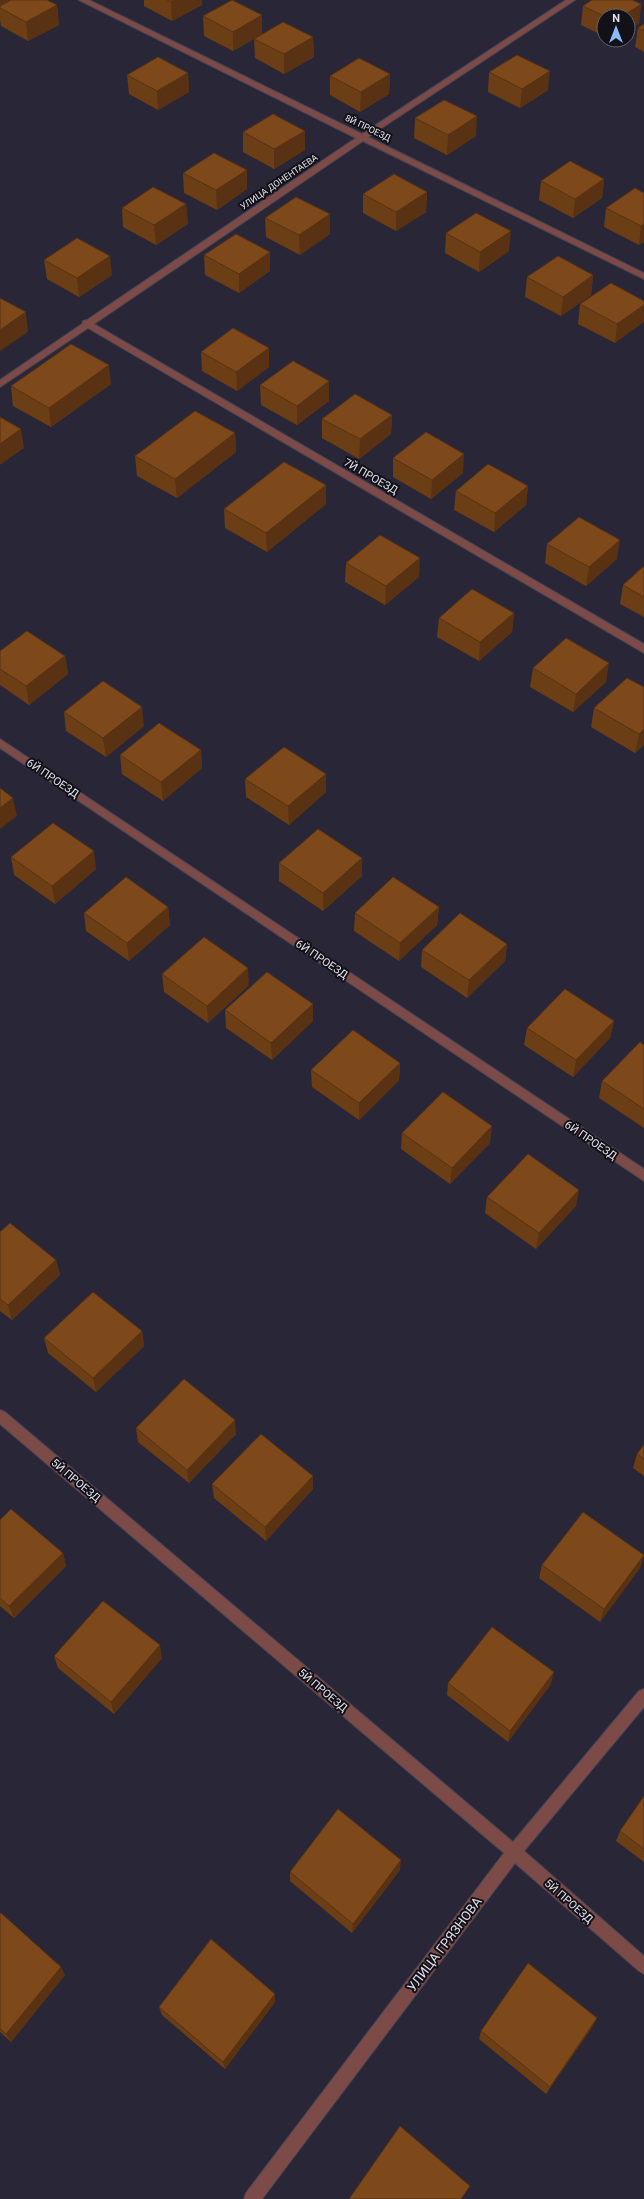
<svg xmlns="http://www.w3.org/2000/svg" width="644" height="2199" font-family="Roboto,sans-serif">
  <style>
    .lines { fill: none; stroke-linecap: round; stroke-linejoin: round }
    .minor-casing { stroke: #464454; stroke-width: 2 }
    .minor { fill: #7c4a47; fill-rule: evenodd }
    .wall { fill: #6c3e16 }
    .shaded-wall { fill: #583212 }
    .building { fill: #7d481a; stroke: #583212 }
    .labels { text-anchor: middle; stroke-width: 4; stroke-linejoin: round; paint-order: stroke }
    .far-street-label { font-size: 9px; fill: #e0dfea; stroke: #121118 }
    .street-label { font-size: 11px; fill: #e0dfea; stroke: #121118 }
    .near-street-label { font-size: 13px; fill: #e0dfea; stroke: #121118 }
  </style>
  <rect width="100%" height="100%" fill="#292637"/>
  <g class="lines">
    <defs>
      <path id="minor" d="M 79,0 L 89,0 L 362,134 L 566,0 L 575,0 L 368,137 L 644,273 L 644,279 L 363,141 L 94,324 L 644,644 L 644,653 L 88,328 L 0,387 L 0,380 L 82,324 L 83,321 L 87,320 L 356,138 Z
        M 0,739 L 644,1169 L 644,1181 L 0,748 Z
        M 0,1410 L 5,1412 L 513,1842 L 639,1691 L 644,1689 L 644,1707 L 524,1851 L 644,1956 L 644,1974 L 639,1971 L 515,1863 L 262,2199 L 244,2199 L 246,2193 L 504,1853 L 0,1424 Z"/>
    </defs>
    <use href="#minor" class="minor-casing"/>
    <use href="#minor" class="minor"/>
  </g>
  <path class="wall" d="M 0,0 L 57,5 L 59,25 L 28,41 L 1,26 L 0,20 Z
    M 144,0 L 202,0 L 202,5 L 172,21 L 144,6 Z
    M 592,0 L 632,0 L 641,4 L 639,23 L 628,30 L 628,16 L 604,16 L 604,36 L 581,25 L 583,6 Z
    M 262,15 L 262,34 L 313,37 L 314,57 L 284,74 L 255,58 L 254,39 L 233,51 L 204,36 L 203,16 Z
    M 644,24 L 644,52 L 635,47 L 638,28 Z
    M 489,72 L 548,90 L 520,108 L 488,92 Z
    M 188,73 L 189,92 L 158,110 L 129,94 L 127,75 Z
    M 390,74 L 389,94 L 360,112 L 330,95 L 330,76 Z
    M 415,118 L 476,136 L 447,155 L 414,138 Z
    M 243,132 L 305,150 L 274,169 L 243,152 Z
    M 183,173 L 247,189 L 217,210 L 184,193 Z
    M 604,179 L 602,198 L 573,218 L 539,200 L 541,181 Z
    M 427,192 L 426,212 L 396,231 L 363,213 L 363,194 Z
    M 644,193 L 644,242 L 639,245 L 604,227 L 606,208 Z
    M 186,204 L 188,224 L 156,245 L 123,227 L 122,208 Z
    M 330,214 L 330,234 L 300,255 L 266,237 L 265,218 Z
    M 446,233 L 509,251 L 479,272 L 445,253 Z
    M 270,252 L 270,271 L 239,293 L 205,275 L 204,255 Z
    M 44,260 L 112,275 L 79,297 L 47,279 Z
    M 593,275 L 591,295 L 561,316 L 525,297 L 527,277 Z
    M 644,301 L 615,343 L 578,324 L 580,304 Z
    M 201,352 L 269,367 L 237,391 L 202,371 Z
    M 329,381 L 329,401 L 297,425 L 261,405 L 260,385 Z
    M 111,384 L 51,427 L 13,406 L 11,386 Z
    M 392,415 L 391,434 L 359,459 L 322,438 L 322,419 Z
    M 235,433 L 236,452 L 177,498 L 137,476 L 135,456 Z
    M 393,458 L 463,473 L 431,499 L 393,477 Z
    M 326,485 L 326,504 L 267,552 L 225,528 L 224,509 Z
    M 528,486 L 526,505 L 494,532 L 454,510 L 456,491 Z
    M 547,544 L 617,559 L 586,586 L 545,563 Z
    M 346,563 L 419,577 L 385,605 L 345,582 Z
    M 644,566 L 644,617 L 620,604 L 623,585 Z
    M 514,613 L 512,632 L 479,661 L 437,637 L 439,618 Z
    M 0,651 L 65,656 L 68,674 L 29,705 L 0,685 Z
    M 533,668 L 606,682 L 573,712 L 530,687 Z
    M 627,678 L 644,745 L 635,753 L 591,727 L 594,708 Z
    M 64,712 L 144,726 L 106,757 L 66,731 Z
    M 201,750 L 202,768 L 163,801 L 122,774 L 120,755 Z
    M 245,779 L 326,792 L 289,825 L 246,797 Z
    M 11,857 L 96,869 L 55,904 L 14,875 Z
    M 279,863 L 362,876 L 323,911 L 279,881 Z
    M 168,907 L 170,925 L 129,961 L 86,931 L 84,913 Z
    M 439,907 L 437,925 L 399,961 L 354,931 L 355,913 Z
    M 507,944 L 505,961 L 467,998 L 421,967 L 422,950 Z
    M 162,974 L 249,985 L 208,1023 L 164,992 Z
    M 225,1010 L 313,1021 L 272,1060 L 226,1028 Z
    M 614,1021 L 610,1038 L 573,1077 L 524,1045 L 527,1028 Z
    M 644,1045 L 644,1128 L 599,1098 L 602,1081 Z
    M 400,1063 L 399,1080 L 359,1120 L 312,1087 L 311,1070 Z
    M 402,1133 L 490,1143 L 450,1184 L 401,1149 Z
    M 487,1197 L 576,1206 L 536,1249 L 485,1213 Z
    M 0,1232 L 56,1260 L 60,1275 L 12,1320 L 0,1311 Z
    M 142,1331 L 144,1346 L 96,1392 L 48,1353 L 44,1338 Z
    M 136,1428 L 236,1434 L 189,1483 L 138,1442 Z
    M 644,1445 L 644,1476 L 633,1468 L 637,1454 Z
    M 313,1476 L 313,1489 L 266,1541 L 214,1498 L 212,1484 Z
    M 0,1520 L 63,1553 L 66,1566 L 14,1618 L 0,1606 Z
    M 644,1555 L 640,1568 L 600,1622 L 539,1578 L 542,1565 Z
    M 54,1656 L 162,1658 L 114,1714 L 58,1668 Z
    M 448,1683 L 551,1684 L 508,1742 L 447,1695 Z
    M 644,1796 L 644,1862 L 616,1841 L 620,1831 Z
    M 400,1870 L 352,1933 L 290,1881 L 290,1872 Z
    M 0,1914 L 65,1975 L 11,2042 L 0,2032 Z
    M 275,1994 L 275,2002 L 225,2069 L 162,2015 L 159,2007 Z
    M 593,2026 L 546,2094 L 479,2039 L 481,2031 Z"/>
  <path class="shaded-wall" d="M 0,0 L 11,0 L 0,8 Z
    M 174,0 L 202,0 L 202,5 L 172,21 L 171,2 Z
    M 641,4 L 639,23 L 628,30 L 628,16 L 623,16 Z
    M 57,5 L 59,25 L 28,41 L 26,22 Z
    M 262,15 L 262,34 L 233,51 L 233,32 Z
    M 313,37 L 314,57 L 284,74 L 284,54 Z
    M 550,71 L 548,90 L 520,108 L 522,89 Z
    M 188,73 L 189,92 L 158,110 L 157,91 Z
    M 390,74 L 389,94 L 360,112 L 361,92 Z
    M 477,116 L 476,136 L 447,155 L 448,135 Z
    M 305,131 L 305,150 L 274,169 L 274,149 Z
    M 247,170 L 247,189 L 217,210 L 216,190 Z
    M 604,179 L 602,198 L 573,218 L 575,199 Z
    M 427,192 L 426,212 L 396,231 L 396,212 Z
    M 186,204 L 188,224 L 156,245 L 154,225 Z
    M 330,214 L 330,234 L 300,255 L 299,235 Z
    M 644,224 L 644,242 L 639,245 L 641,226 Z
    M 511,231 L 509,251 L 479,272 L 480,252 Z
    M 270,252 L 270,271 L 239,293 L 239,274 Z
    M 110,256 L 112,275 L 79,297 L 77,278 Z
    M 593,275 L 591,295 L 561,316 L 563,297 Z
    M 644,305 L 644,322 L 615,343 L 617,324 Z
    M 26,312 L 28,332 L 0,351 L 0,330 Z
    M 269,348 L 269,367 L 237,391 L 236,372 Z
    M 109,365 L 111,384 L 51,427 L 49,408 Z
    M 329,381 L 329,401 L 297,425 L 297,406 Z
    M 392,415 L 391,434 L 359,459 L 360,439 Z
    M 21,429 L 24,448 L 0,465 L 0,444 Z
    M 235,433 L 236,452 L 177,498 L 175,479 Z
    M 464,454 L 463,473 L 431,499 L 432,480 Z
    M 326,485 L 326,504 L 267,552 L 266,533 Z
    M 528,486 L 526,505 L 494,532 L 495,513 Z
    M 620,540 L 617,559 L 586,586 L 589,567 Z
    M 420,558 L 419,577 L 385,605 L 386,586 Z
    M 514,613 L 512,632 L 479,661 L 480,642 Z
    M 65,656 L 68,674 L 29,705 L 26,686 Z
    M 609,663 L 606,682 L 573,712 L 576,694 Z
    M 142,707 L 144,726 L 106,757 L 103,738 Z
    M 644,729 L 644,745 L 635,753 L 639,734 Z
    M 201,750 L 202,768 L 163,801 L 161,782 Z
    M 326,774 L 326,792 L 289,825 L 288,806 Z
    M 13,798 L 17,816 L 0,829 L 0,808 Z
    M 94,851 L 96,869 L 55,904 L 52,886 Z
    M 362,858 L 362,876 L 323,911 L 323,893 Z
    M 168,907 L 170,925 L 129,961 L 127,943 Z
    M 439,907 L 437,925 L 399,961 L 400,943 Z
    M 507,944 L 505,961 L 467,998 L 469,980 Z
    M 248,968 L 249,985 L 208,1023 L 207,1006 Z
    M 313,1004 L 313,1021 L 272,1060 L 271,1043 Z
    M 614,1021 L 610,1038 L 573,1077 L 576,1060 Z
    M 400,1063 L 399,1080 L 359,1120 L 359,1103 Z
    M 492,1126 L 490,1143 L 450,1184 L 452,1168 Z
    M 579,1190 L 576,1206 L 536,1249 L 539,1233 Z
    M 56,1260 L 60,1275 L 12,1320 L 8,1305 Z
    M 142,1331 L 144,1346 L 96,1392 L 93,1378 Z
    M 235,1420 L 236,1434 L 189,1483 L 187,1470 Z
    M 313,1476 L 313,1489 L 266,1541 L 265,1527 Z
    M 63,1553 L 66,1566 L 14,1618 L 9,1606 Z
    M 644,1555 L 640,1568 L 600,1622 L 604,1609 Z
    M 160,1645 L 162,1658 L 114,1714 L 111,1702 Z
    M 554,1672 L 551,1684 L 508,1742 L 510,1731 Z
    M 401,1860 L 400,1870 L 352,1933 L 353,1924 Z
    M 61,1967 L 65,1975 L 11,2042 L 6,2034 Z
    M 275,1994 L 275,2002 L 225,2069 L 223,2062 Z
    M 597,2018 L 593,2026 L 546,2094 L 550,2087 Z"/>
  <path class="building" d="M 11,0 L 47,0 L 57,5 L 26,22 L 0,8 L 0,6 Z
    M 167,0 L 174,0 L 171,2 Z
    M 232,0 L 262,15 L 233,32 L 203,16 Z
    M 592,0 L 632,0 L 641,4 L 623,16 L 604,16 L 583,6 Z
    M 283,22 L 313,37 L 284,54 L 254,39 Z
    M 644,24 L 644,31 L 638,28 Z
    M 517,55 L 550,71 L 522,89 L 489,72 Z
    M 158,57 L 188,73 L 157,91 L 127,75 Z
    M 359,58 L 390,74 L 361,92 L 330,76 Z
    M 444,100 L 477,116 L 448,135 L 415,118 Z
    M 273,114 L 305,131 L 274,149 L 243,132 Z
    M 214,153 L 247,170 L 216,190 L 183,173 Z
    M 570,161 L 604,179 L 575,199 L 541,181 Z
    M 394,174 L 427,192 L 396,212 L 363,194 Z
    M 153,187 L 186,204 L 154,225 L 122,208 Z
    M 635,188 L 644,193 L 644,224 L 641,226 L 606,208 Z
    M 296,197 L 330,214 L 299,235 L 265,218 Z
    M 476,213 L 511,231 L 480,252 L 446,233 Z
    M 236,234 L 270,252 L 239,274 L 204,255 Z
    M 77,238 L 110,256 L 77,278 L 44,260 Z
    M 558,256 L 593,275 L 563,297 L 527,277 Z
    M 611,283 L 644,301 L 644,305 L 617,324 L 580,304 Z
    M 0,298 L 26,312 L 0,330 Z
    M 233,328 L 269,348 L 236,372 L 201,352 Z
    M 71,344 L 109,365 L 49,408 L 11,386 Z
    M 293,361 L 329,381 L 297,406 L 260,385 Z
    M 355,394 L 392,415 L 360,439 L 322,419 Z
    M 195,411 L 235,433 L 175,479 L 135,456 Z
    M 0,417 L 21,429 L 0,444 Z
    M 426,432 L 464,454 L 432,480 L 393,458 Z
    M 284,462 L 326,485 L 266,533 L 224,509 Z
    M 488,464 L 528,486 L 495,513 L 456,491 Z
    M 579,517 L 620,540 L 589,567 L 547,544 Z
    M 380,535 L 420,558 L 386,586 L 346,563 Z
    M 644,566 L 644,597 L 623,585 Z
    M 472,589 L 514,613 L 480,642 L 439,618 Z
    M 27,631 L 65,656 L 26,686 L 0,669 L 0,651 Z
    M 566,638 L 609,663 L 576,694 L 533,668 Z
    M 627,678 L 644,687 L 644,729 L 639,734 L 594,708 Z
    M 103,681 L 142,707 L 103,738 L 64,712 Z
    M 159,723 L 201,750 L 161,782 L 120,755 Z
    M 284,747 L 326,774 L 288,806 L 245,779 Z
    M 0,788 L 13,798 L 0,808 Z
    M 53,823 L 94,851 L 52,886 L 11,857 Z
    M 318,829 L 362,858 L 323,893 L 279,863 Z
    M 126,877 L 168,907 L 127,943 L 84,913 Z
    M 393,877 L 439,907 L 400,943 L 355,913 Z
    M 460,913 L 507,944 L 469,980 L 422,950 Z
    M 204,937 L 248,968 L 207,1006 L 162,974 Z
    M 267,972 L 313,1004 L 271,1043 L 225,1010 Z
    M 565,989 L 614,1021 L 576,1060 L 527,1028 Z
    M 353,1030 L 400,1063 L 359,1103 L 311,1070 Z
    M 640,1042 L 644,1045 L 644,1109 L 602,1081 Z
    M 443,1092 L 492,1126 L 452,1168 L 402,1133 Z
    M 528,1154 L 579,1190 L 539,1233 L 487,1197 Z
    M 10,1223 L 56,1260 L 8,1305 L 0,1299 L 0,1232 Z
    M 93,1292 L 142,1331 L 93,1378 L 44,1338 Z
    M 184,1379 L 235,1420 L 187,1470 L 136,1428 Z
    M 261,1434 L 313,1476 L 265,1527 L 212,1484 Z
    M 644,1445 L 644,1459 L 637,1454 Z
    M 11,1509 L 63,1553 L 9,1606 L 0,1598 L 0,1520 Z
    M 583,1512 L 644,1555 L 604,1609 L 542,1565 Z
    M 103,1601 L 160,1645 L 111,1702 L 54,1656 Z
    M 492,1627 L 554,1672 L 510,1731 L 448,1683 Z
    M 644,1796 L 644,1849 L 620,1831 Z
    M 338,1809 L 401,1860 L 353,1924 L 290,1872 Z
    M 1,1913 L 61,1967 L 6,2034 L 0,2029 L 0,1914 Z
    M 211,1939 L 275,1994 L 223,2062 L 159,2007 Z
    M 528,1963 L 597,2018 L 550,2087 L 481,2031 Z
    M 400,2126 L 470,2186 L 461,2199 L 349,2199 Z"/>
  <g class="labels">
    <g class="far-street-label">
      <text transform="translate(368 128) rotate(26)" y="3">8Й ПРОЕЗД</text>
      <text transform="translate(279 182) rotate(-34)" y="3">УЛИЦА ДОНЕНТАЕВА</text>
    </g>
    <g class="street-label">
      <text transform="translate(371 476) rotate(30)" y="4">7Й ПРОЕЗД</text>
      <text transform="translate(53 778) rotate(34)" y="4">6Й ПРОЕЗД</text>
      <text transform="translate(322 959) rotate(34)" y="4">6Й ПРОЕЗД</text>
      <text transform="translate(591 1140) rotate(34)" y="4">6Й ПРОЕЗД</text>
      <text transform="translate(76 1480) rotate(40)" y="4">5Й ПРОЕЗД</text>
      <text transform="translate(323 1690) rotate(40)" y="4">5Й ПРОЕЗД</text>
      <text transform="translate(569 1901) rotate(41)" y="4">5Й ПРОЕЗД</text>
    </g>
    <g class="near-street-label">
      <text transform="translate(444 1944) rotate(-53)" y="5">УЛИЦА ГРЯЗНОВА</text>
    </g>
  </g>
  <g transform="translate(616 28)"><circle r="19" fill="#121118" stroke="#64636c"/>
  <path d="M0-3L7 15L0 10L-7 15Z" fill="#8abafc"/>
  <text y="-6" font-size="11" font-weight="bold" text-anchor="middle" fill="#e0dfea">N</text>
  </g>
</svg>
